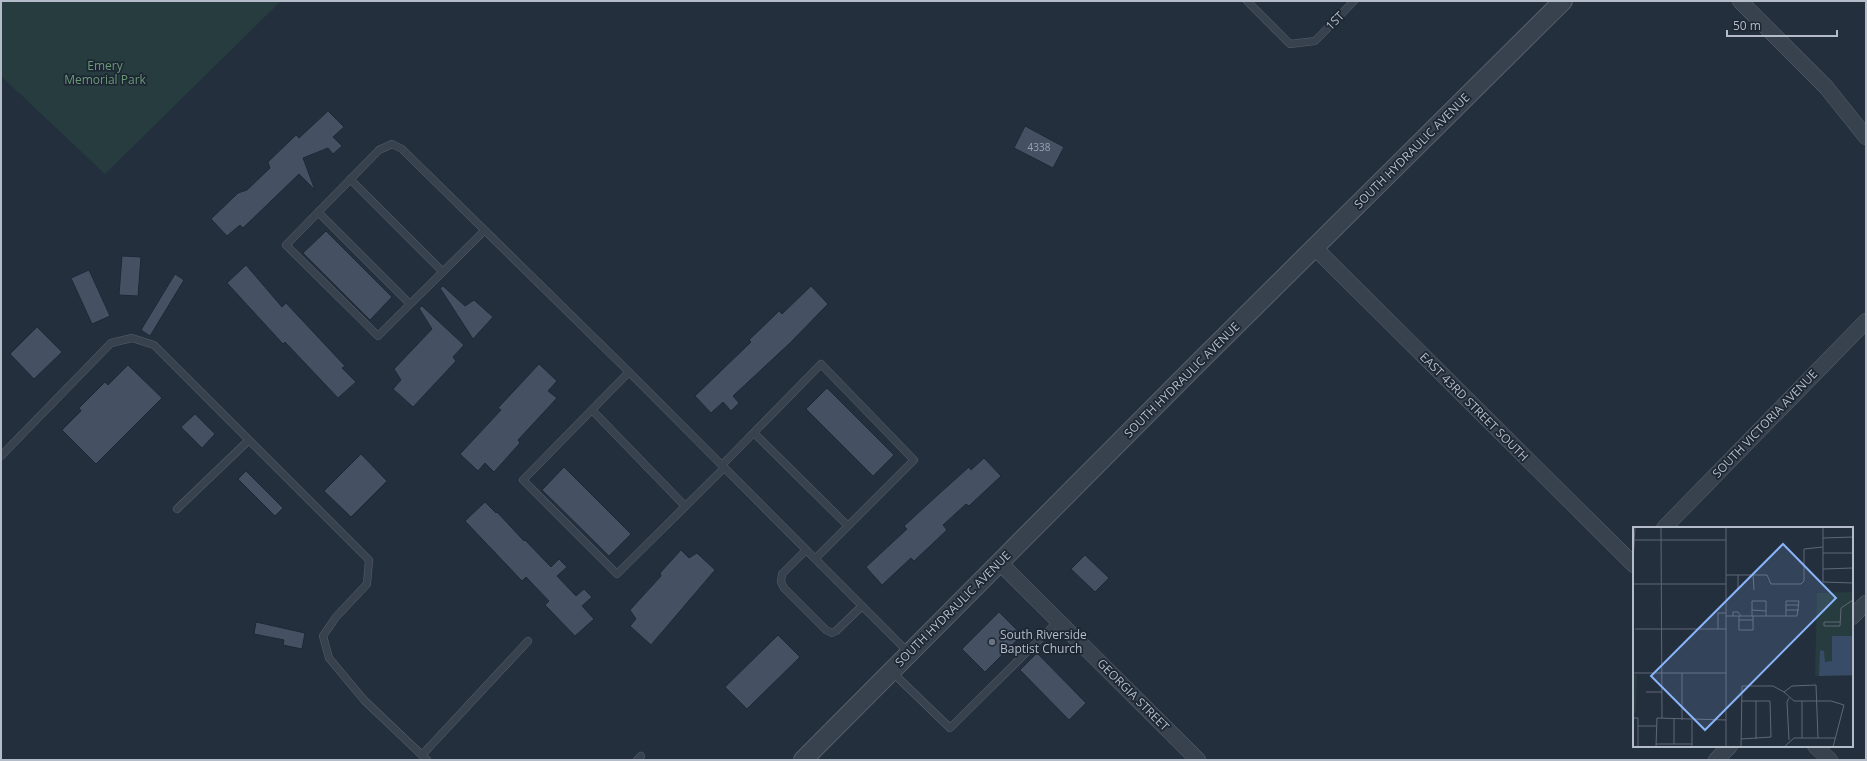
<svg xmlns="http://www.w3.org/2000/svg" width="1867" height="761" font-family="'Open Sans',sans-serif">
  <style>
    .green { fill: #263c3f }
    .building { fill: #455162; stroke: #1f2835 }
    .lines { fill: none; stroke-linecap: round; stroke-linejoin: round }
    .service-casing { stroke: #565f6c; stroke-width: 8 }
    .minor-casing { stroke: #565f6c; stroke-width: 16 }
    .tertiary-casing { stroke: #565f6c; stroke-width: 20 }
    .service { stroke: #38414e; stroke-width: 7 }
    .minor { stroke: #38414e; stroke-width: 15 }
    .tertiary { stroke: #38414e; stroke-width: 18 }
    .worship-dot { fill: #6b7280; stroke: #1d2633; stroke-width: 1.5 }
    .labels { text-anchor: middle; stroke-width: 3.5; stroke-linejoin: round; paint-order: stroke }
    .number-label { font-size: 10px; fill: #98a1af }
    .street-label { font-size: 12px; fill: #b4bcc9; stroke: #1d2633 }
    .park-label { font-size: 12px; fill: #6b9a76; stroke: #1d2633 }
    .poi-label { font-size: 12px; fill: #b4bcc9; stroke: #1d2633; text-anchor: start }
    .inset-road { fill: none; stroke: #5e6776; stroke-width: 1 }
    .view { fill: #8ab4f8; fill-opacity: 0.15; stroke: #8ab4f8; stroke-width: 2 }
    .inset-edge { fill: none; stroke: #b4bcc9; stroke-width: 2 }
  </style>
  <rect width="100%" height="100%" fill="#242f3e"/>
  <path class="green" d="M 1,1 L 281,1 L 105,174 L 1,76 Z"/>
  <path class="building" d="M 328,111 L 344,127 L 333,137 L 342,146 L 333,154 L 328,148 L 303,158 L 315,190 L 299,174 L 243,228 L 240,225 L 227,236 L 211,219 L 238,193 L 247,190 L 270,168 L 268,162 L 296,135 L 299,138 Z
    M 1025,126 L 1064,147 L 1053,168 L 1014,148 Z
    M 326,231 L 392,297 L 370,320 L 303,253 Z
    M 122,256 L 141,257 L 138,296 L 119,295 Z
    M 246,265 L 282,307 L 286,303 L 345,366 L 342,368 L 356,382 L 338,398 L 285,342 L 283,344 L 227,283 Z
    M 89,270 L 110,316 L 92,324 L 71,278 Z
    M 175,274 L 184,280 L 150,336 L 141,330 Z
    M 443,286 L 465,306 L 474,300 L 493,317 L 473,339 L 440,288 Z
    M 811,286 L 828,304 L 790,343 L 733,396 L 739,403 L 731,411 L 723,402 L 711,413 L 695,396 L 751,342 L 749,340 L 779,311 L 782,314 Z
    M 422,306 L 464,345 L 453,357 L 456,361 L 413,407 L 393,389 L 401,380 L 394,369 L 432,329 L 419,308 Z
    M 37,327 L 62,352 L 34,379 L 10,354 Z
    M 539,364 L 557,381 L 548,391 L 557,398 L 518,440 L 520,443 L 494,472 L 485,463 L 478,471 L 460,454 L 501,410 L 498,408 Z
    M 128,365 L 162,398 L 96,464 L 62,430 L 81,411 L 79,408 L 105,382 L 108,385 Z
    M 827,388 L 894,455 L 873,476 L 806,409 Z
    M 195,414 L 215,434 L 202,448 L 181,427 Z
    M 361,454 L 387,481 L 351,517 L 324,491 Z
    M 984,458 L 1001,476 L 969,506 L 966,504 L 943,525 L 947,530 L 914,561 L 911,558 L 882,585 L 866,567 L 907,529 L 904,526 L 940,493 L 969,467 L 971,470 Z
    M 564,467 L 631,534 L 609,556 L 542,490 Z
    M 246,471 L 283,508 L 275,516 L 238,479 Z
    M 485,502 L 496,513 L 497,512 L 524,541 L 525,540 L 551,567 L 559,559 L 567,567 L 557,576 L 576,596 L 584,589 L 592,597 L 582,606 L 594,619 L 575,636 L 545,605 L 549,601 L 526,577 L 522,581 L 465,521 Z
    M 681,550 L 689,558 L 697,553 L 715,570 L 651,645 L 630,626 L 636,619 L 630,610 L 661,576 L 660,573 Z
    M 1085,555 L 1109,578 L 1095,592 L 1071,569 Z
    M 999,612 L 1022,635 L 985,672 L 962,649 Z
    M 256,622 L 305,633 L 302,649 L 283,645 L 284,640 L 254,634 Z
    M 778,635 L 800,657 L 747,709 L 725,687 Z
    M 1037,653 L 1086,703 L 1069,720 L 1020,670 Z"/>
  <g class="lines">
    <defs>
      <path id="service" d="M 1247,1 L 1290,44 L 1315,41 L 1354,1
        M 350,179 L 443,272
        M 318,212 L 410,304
        M 484,231 L 378,336 L 286,245 L 379,150 L 392,144 L 402,149 L 629,372 L 909,653
        M 629,372 L 523,480 L 617,574 L 724,468
        M 592,410 L 685,506
        M 754,433 L 848,526
        M 1,456 L 111,343 L 132,338 L 154,345 L 369,560 L 367,584 L 336,617 L 323,636 L 329,658 L 364,700 L 427,760
        M 722,465 L 821,364 L 914,460 L 815,559
        M 177,509 L 249,440
        M 806,550 L 782,574 L 781,582 L 784,588 L 826,630 L 832,633 L 836,631 L 862,606
        M 891,671 L 950,728 L 1058,621
        M 422,755 L 528,641
        M 637,760 L 641,756"/>
      <path id="minor" d="M 1740,1 L 1826,87 L 1866,137
        M 1315,248 L 1634,565
        M 1664,528 L 1866,321
        M 1000,563 L 1198,760
        M 1852,617 L 1866,603
        M 1815,746 L 1830,760
        M 1716,760 L 1730,746"/>
      <path id="tertiary" d="M 803,760 L 1198,363 L 1563,1"/>
    </defs>
    <use href="#service" class="service-casing"/>
    <use href="#minor" class="minor-casing"/>
    <use href="#tertiary" class="tertiary-casing"/>
    <use href="#service" class="service"/>
    <use href="#minor" class="minor"/>
    <use href="#tertiary" class="tertiary"/>
  </g>
  <circle class="worship-dot" cx="992" cy="642" r="4"/>
  <g class="labels">
    <g class="number-label">
      <text x="1039" y="151">4338</text>
    </g>
    <g class="street-label">
      <text transform="translate(1335 21) rotate(-45)" y="4">1ST</text>
      <text transform="translate(1412 151) rotate(-45)" y="4">SOUTH HYDRAULIC AVENUE</text>
      <text transform="translate(1182 380) rotate(-45)" y="4">SOUTH HYDRAULIC AVENUE</text>
      <text transform="translate(1474 407) rotate(45)" y="4">EAST 43RD STREET SOUTH</text>
      <text transform="translate(1765 424) rotate(-46)" y="4">SOUTH VICTORIA AVENUE</text>
      <text transform="translate(953 609) rotate(-45)" y="4">SOUTH HYDRAULIC AVENUE</text>
      <text transform="translate(1133 695) rotate(45)" y="4">GEORGIA STREET</text>
    </g>
    <g class="park-label">
      <text x="105" y="70">Emery<tspan x="105" dy="14">Memorial Park</tspan></text>
    </g>
    <g class="poi-label">
      <text x="1000" y="639">South Riverside<tspan x="1000" dy="14">Baptist Church</tspan></text>
    </g>
  </g>
  <g transform="translate(1633 527)">
    <rect width="220" height="220" fill="#242f3e"/>
    <path d="M 220,65 L 220,149 L 182,149 L 184,66 ZM 0,148 L 4,148 L 3,184 L 0,189 Z" fill="#263c3f"/>
    <path d="M 199,109 L 220,109 L 219,148 L 186,149 L 187,123 L 191,124 L 192,135 L 199,134 Z" fill="#394c67"/>
    <path class="inset-road" d="M 28,0 L 29,191M 190,0 L 190,55 L 220,56M 190,11 L 220,10M 2,13 L 93,13M 190,26 L 220,26M 0,35 L 2,0M 190,42 L 220,41M 120,47 L 121,63M 93,48 L 134,48 L 138,57 L 168,57 L 171,54 L 171,22 L 190,20M 0,57 L 93,57M 105,63 L 105,48M 153,78 L 166,78M 119,83 L 133,84M 153,83 L 166,83M 93,89 L 164,89 L 166,74 L 153,74 L 153,89M 100,89 L 100,85 L 105,85 L 108,89M 106,89 L 106,103 L 120,103 L 120,89M 119,89 L 119,74 L 133,74 L 133,89M 106,93 L 120,93M 207,95 L 191,95 L 191,99 L 207,99 L 208,81 L 220,73M 2,102 L 93,102M 85,102 L 85,86 L 93,86M 0,146 L 93,146M 49,146 L 49,193M 13,165 L 29,165M 151,165 L 161,174 L 198,174 L 211,178 L 200,220M 156,171 L 154,175 L 156,213M 0,191 L 5,191 L 5,220M 41,191 L 41,217M 5,199 L 23,199M 169,211 L 169,174M 108,212 L 138,210 L 137,174 L 108,174M 123,212 L 123,174M 23,217 L 59,217M 23,219 L 24,191 L 93,193M 59,220 L 59,193M 93,220 L 93,0M 108,220 L 109,159 L 140,159 L 151,165 L 159,159 L 183,158 L 185,211M 151,220 L 161,211 L 203,211"/>
    <path class="view" d="M 150,17 L 203,71 L 72,203 L 18,149 Z"/>
    <rect width="220" height="220" class="inset-edge"/>
  </g>
  <rect width="1867" height="761" fill="none" stroke="#b4bcc9" stroke-width="4"/>
  <path d="M1727 30v6h110v-6" fill="none" stroke="#b4bcc9" stroke-width="2"/>
  <text x="1733" y="30" font-size="12" fill="#b4bcc9" stroke="#1d2633" stroke-width="3" paint-order="stroke">50 m</text>
</svg>
